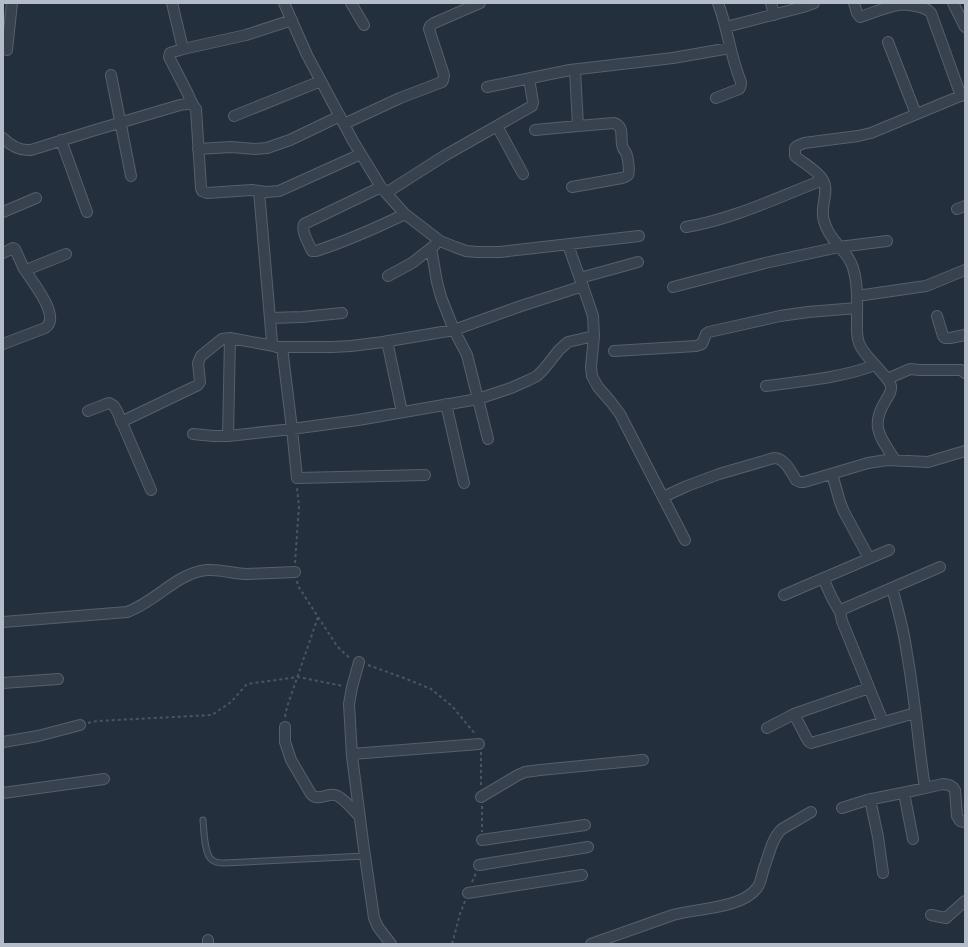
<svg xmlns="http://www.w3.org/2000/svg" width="968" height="947" font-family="Barlow,sans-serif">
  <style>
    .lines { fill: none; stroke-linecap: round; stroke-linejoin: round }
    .lane-casing { stroke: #565f6c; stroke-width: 7 }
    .street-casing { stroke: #565f6c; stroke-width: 12 }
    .path { stroke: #44595c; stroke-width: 2; stroke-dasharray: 3 3; stroke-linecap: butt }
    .lane { stroke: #38414e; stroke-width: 5 }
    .street { stroke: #38414e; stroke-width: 10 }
  </style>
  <rect width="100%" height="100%" fill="#242f3e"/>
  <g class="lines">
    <defs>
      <path id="lane" d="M 203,820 C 204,830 204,854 212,860 C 216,863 220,863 224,863 L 365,856"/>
      <path id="street" d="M 172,3 L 183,49
        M 284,3 L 307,55 L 353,141 L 381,187 L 386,193 L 405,214 L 440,241 L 455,247 L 466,251 L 477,252 L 500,252 L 639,236
        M 351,3 L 364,25
        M 771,3 L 774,15
        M 854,3 L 857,13 L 860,17 C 872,13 886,7 898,5 C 907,4 925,6 931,13 L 961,96
        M 953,3 L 965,27
        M 726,27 L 803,7 L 814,3
        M 888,42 L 916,114
        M 7,50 L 12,3
        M 575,70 L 578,126
        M 111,75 L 131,176
        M 487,87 L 570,70 L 673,58 L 730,48
        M 716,98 L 739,89 C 741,87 741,85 741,82 C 730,56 728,29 718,3
        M 193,105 L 187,92 L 169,57 L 170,53 L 183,49 L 246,35 L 292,20
        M 234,116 L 321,81
        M 344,124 L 400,98 L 442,82 L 443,80 L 444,75 L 429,29 L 430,26 L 434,23 L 480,3
        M 497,126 L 523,174
        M 535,130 L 578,126 L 614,123 C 626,127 619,140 623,148 C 624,151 625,150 626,153 C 628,157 630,172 628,175 C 626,177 625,177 622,178 L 572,187
        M 3,138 C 10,145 20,151 31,150 L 92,131 L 180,105 C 186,104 192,102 196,109 L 201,188 L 202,191 L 207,193 L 252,190 L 266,192 L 279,191 L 361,154
        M 61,140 L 87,212
        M 198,149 L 231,147 L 255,149 L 267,148 L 290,140 L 340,116
        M 381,187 L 304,224 C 301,231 308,242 311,249 L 312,251 L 316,251 C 347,241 376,228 405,214
        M 259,191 L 272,342 L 274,346 L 276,347 L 332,347 L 351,346 L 383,342 L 454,330 L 521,306 L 583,286
        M 386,193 L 444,156 L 532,106 L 533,102 L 529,79
        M 957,209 L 965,206
        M 3,212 L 36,198
        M 686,227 C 734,219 778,197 823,180
        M 568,245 L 588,301 L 593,316 L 594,336 L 591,367 L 592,376 L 598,387 L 611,402 L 620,414 L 685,540
        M 431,248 L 437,282 L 441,297 L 454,330 L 467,355 L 488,439
        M 3,253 L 13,248 L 15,249 L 24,269 L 26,270 L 66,254
        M 388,276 L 412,263 L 435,245
        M 580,278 L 638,262
        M 673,287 L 765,263 L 839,247 L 887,241
        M 857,296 L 926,286 L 965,270
        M 937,316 L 943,336 L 945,338 L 950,338 L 965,335
        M 270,318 L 302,317 L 342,313
        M 387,341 L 402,412
        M 3,344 L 45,328 C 62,317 32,282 25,270
        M 282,347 L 292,429 L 297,478 L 425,475
        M 614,351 L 696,346 L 702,344 L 706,334 L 709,332 L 780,316 L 808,312 L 857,308
        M 887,379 L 910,369 L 920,370 L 961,370 L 965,373
        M 766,386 C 803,381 841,378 875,365
        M 446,404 L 464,483
        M 88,411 L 106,404 L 109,403 L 114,406 L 117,411 L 151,490
        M 121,422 L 198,385 L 200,382 L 198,363 L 201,356 L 222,339 L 230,338 L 274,346
        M 193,434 L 213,436 L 228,436 L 292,429 L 358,420 L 478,399 L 511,388 L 529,380 L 537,376 L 544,369 L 559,350 L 568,342 L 594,336
        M 228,436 L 230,338
        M 895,460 C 881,438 869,427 886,400 C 888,396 892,392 891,386 C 890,382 886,377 883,374 C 875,364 863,354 859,343 C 856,335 857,326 857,319 C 857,304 858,290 855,276 C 854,270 852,264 849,259 C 846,254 841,249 838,245 C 832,238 826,229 824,221 C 819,207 830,193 823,180 C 818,171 803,163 795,156 L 795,148 L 797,146 L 804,143 L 858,136 L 871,133 L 965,94
        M 832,474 L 840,502 L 844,512 L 869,558
        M 663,497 L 687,486 L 719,474 L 774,458 C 785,458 791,472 796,480 L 800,482 L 804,482 L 868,463 L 887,460 L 928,462 L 965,451
        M 823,578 L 832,598 L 840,612
        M 892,588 C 898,609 904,631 907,654 C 915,698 918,743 925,788
        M 784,595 L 889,550
        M 3,622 L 127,612 C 156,602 176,573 207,570 C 221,569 234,574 247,574 L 295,572
        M 359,662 L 352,687 L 349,704 L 352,756 L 363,842 L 374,918 L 378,927 L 391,944
        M 3,683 L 58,679
        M 794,714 L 807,739 L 809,742 L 811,743 L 915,713
        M 883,722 L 842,621 L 840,612 L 843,609 L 940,567
        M 285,727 L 285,742 L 291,760 L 311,794 C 318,802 327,793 335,795 C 343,797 354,811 360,817
        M 767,728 L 794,714 L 869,688
        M 3,742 L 38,736 L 80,725
        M 352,754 L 479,744
        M 3,793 L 104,779
        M 904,793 L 913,839
        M 481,797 L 518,775 L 525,772 L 540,770 L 643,760
        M 870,799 L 878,837 L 883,873
        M 842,808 L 867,800 L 907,792 L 943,784 C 949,785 952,785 955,790 L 957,816 L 960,821 L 965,822
        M 482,840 L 585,825
        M 479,865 L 588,847
        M 468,893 L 582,875
        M 931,915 L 946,918 L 965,901
        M 208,940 L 208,944
        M 591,944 L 673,915 C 697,908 741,909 757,888 C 761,883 762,874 764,868 C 769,855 772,838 782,829 L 811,812"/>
    </defs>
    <use href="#lane" class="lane-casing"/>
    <use href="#street" class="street-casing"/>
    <path class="path" d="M 295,563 L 299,506 L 297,488
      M 297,581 L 298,586 L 337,646 L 345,654 L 351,659
      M 368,665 L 404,678 L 431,689 L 452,706 L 476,735
      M 285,717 L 287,707 L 318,617
      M 88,723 L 97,721 L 212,715 L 231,702 L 247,684 L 298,677 L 343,686
      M 481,752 L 481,786
      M 482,806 L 482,832
      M 472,882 L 476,873
      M 452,944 L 460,914 L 465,901"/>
    <use href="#lane" class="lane"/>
    <use href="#street" class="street"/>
  </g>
  <rect width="968" height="947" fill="none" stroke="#b4bcc9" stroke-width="8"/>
</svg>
